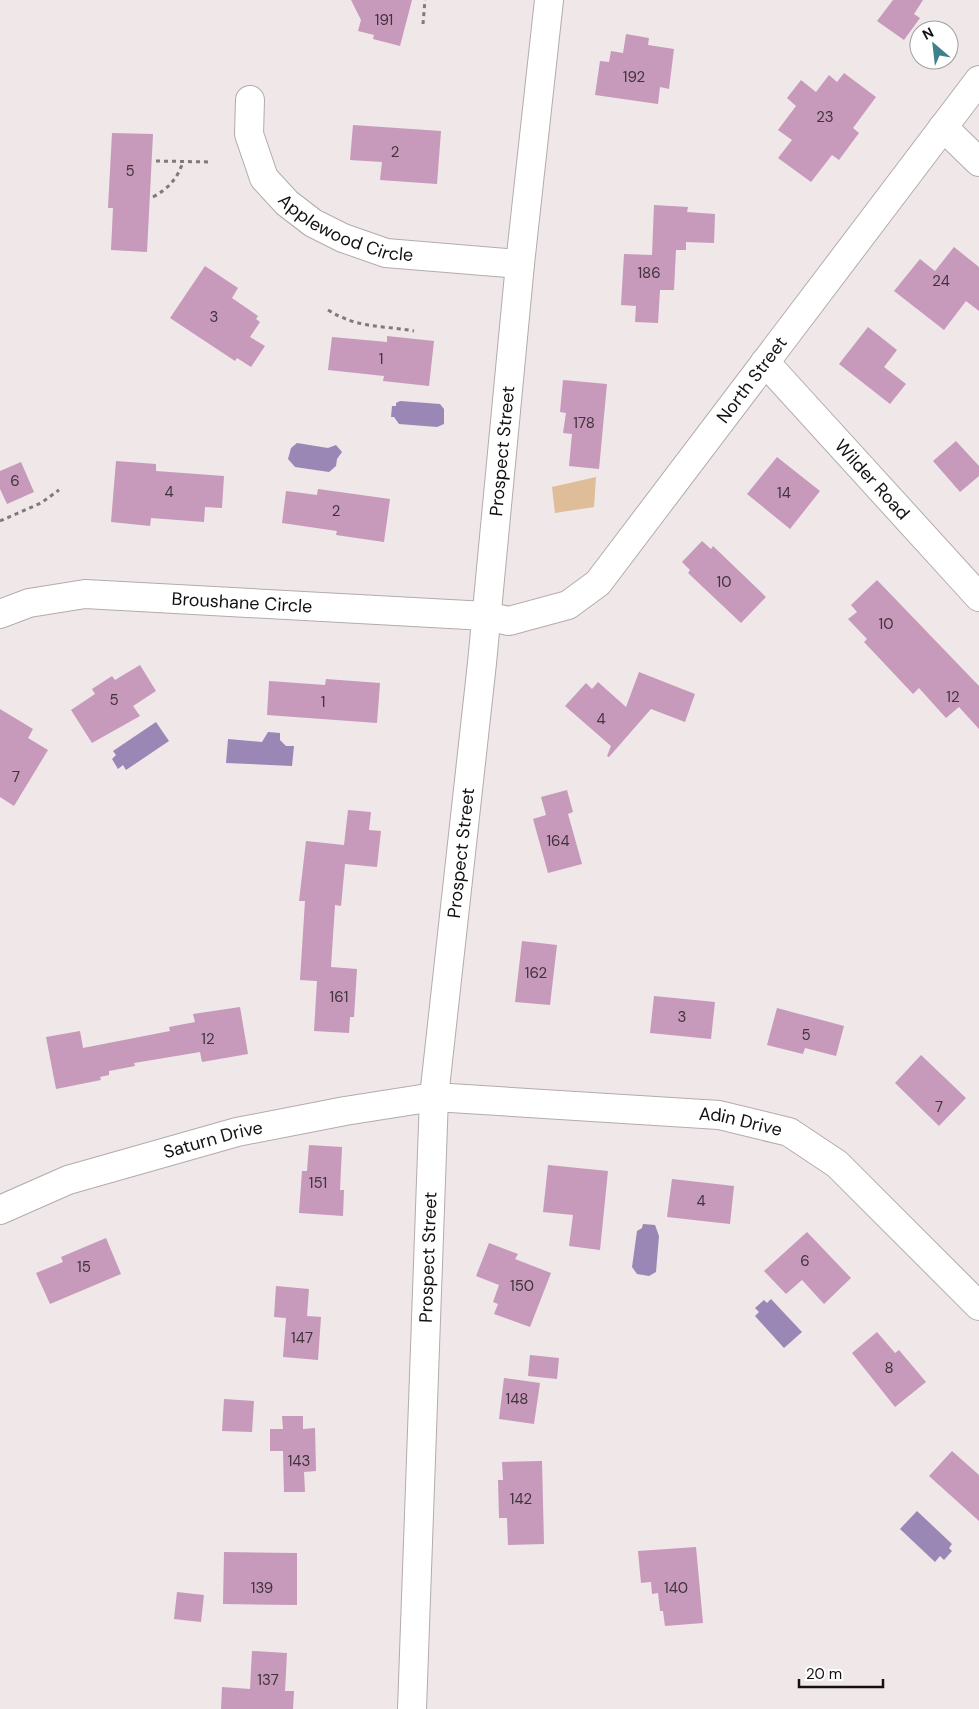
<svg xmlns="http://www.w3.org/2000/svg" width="979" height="1709" font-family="'DM Sans',sans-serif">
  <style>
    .green { fill: #debd98 }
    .water { fill: #9b87b5 }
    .building { fill: #c799bb }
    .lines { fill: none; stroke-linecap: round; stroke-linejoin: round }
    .minor-casing { stroke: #b3abac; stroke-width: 30 }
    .path { stroke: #7f7a7b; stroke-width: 3; stroke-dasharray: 4 4; stroke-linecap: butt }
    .minor { stroke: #fff; stroke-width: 28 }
    .labels { text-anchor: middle; stroke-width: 5; stroke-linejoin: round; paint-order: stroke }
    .number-label { font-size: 15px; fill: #40333c }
    .street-label { font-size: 18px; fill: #131111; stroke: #fff }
  </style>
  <rect width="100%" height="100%" fill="#efe7e8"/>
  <path class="green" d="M 596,477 L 594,507 L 555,513 L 552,487 Z"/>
  <path class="water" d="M 400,401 L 440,404 L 444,409 L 444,424 L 437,427 L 399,424 L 394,417 L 391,417 L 392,406 L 396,406 L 396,403 Z
    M 297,443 L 328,448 L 336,445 L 342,452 L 337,459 L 336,466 L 329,472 L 295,467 L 288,459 L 291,448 Z
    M 156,722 L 169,741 L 126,770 L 123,765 L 118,769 L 112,759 L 116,755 L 113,751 Z
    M 268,732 L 280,733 L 280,740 L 286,746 L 294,746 L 292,766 L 226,763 L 228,739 L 262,742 Z
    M 643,1224 L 655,1225 L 659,1236 L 656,1272 L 649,1276 L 637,1274 L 632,1267 L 637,1231 L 642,1228 Z
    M 771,1299 L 802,1332 L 784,1348 L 755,1316 L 759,1312 L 755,1308 L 764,1300 L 767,1303 Z
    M 917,1511 L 952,1544 L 949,1548 L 952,1551 L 944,1560 L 940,1556 L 935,1562 L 900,1529 Z"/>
  <path class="building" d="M 351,0 L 412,0 L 400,46 L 373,39 L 374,35 L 358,31 L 361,20 Z
    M 893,0 L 923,0 L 914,14 L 920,18 L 904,40 L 877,21 Z
    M 626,34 L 649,38 L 648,45 L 674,49 L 669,89 L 660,87 L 658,104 L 595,95 L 600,61 L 609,62 L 611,51 L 623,53 Z
    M 844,73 L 876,97 L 853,128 L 859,133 L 839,160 L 832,155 L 811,182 L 778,158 L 792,140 L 778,130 L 796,106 L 787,98 L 801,80 L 816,92 L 829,75 L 837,82 Z
    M 353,125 L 441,131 L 437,184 L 380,180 L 382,162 L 350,160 Z
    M 112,133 L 153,134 L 147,252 L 111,250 L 113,208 L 108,208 Z
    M 654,205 L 688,207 L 687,212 L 715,214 L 714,243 L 686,242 L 686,250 L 676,250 L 674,290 L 660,290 L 658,323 L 635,322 L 636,306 L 621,305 L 624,254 L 652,255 Z
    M 954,247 L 979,267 L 979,311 L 966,301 L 944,330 L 894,291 L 920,259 L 935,271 Z
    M 205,266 L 238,288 L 232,298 L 258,316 L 256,319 L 260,322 L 250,337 L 265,346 L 251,367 L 237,358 L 235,361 L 170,318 Z
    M 868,327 L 897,350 L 884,367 L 906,384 L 890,404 L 839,364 Z
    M 387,336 L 434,341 L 429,386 L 383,381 L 384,376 L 328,370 L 332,337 L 387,342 Z
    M 563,380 L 607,384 L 599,469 L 569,466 L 572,434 L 563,433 L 566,413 L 560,412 Z
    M 956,441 L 979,466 L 979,476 L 960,492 L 933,461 Z
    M 777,457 L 820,491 L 790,529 L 747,494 Z
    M 116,461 L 156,464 L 156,471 L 224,476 L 222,508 L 205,507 L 204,522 L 151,518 L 150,526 L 111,522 Z
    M 21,462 L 34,492 L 7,504 L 0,489 L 0,471 Z
    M 318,489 L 390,499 L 384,542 L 336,535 L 337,531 L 282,523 L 286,491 L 317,495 Z
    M 702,541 L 711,549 L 713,546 L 766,597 L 741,623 L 688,573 L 690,570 L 682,562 Z
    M 877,580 L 979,686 L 979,729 L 959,707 L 946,718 L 919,688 L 913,694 L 864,642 L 867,639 L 848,619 L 857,612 L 851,605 Z
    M 140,665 L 156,691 L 133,706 L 140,716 L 92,743 L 71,710 L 95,694 L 92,689 L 112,676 L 115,680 Z
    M 639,672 L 695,694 L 685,722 L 651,709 L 609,757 L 607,756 L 611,746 L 565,706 L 586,683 L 592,689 L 598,682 L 626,707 Z
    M 326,679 L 380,683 L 377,723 L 267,715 L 269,681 L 325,685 Z
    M 0,709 L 33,729 L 28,738 L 48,750 L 14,806 L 0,797 Z
    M 567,790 L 573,812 L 568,814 L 582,864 L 548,873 L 533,819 L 546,815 L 541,797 Z
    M 348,810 L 371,812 L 369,830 L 381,831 L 377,867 L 345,864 L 341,906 L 335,905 L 331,967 L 357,969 L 354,1017 L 350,1017 L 349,1033 L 314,1031 L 317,981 L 300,980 L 305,901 L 299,901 L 306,841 L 344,845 Z
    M 522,941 L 557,945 L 550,1005 L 515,1002 Z
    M 654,996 L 715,1002 L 711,1039 L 650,1033 Z
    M 240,1007 L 248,1054 L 202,1062 L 200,1052 L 134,1063 L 135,1066 L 109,1071 L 109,1075 L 100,1077 L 101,1080 L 56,1089 L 46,1037 L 80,1031 L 83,1048 L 170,1031 L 169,1027 L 195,1022 L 193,1014 Z
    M 777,1008 L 844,1026 L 836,1056 L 805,1048 L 803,1054 L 767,1045 Z
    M 921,1055 L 966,1098 L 939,1126 L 895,1083 Z
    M 309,1145 L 342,1147 L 340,1190 L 344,1190 L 343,1216 L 299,1213 L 302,1171 L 307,1171 Z
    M 548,1165 L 608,1171 L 600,1250 L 569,1246 L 573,1215 L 543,1212 Z
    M 672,1179 L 734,1186 L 730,1224 L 667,1217 Z
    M 807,1232 L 851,1278 L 824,1304 L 802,1280 L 786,1294 L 764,1271 Z
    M 106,1238 L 121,1274 L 50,1304 L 36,1273 L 63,1262 L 61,1257 Z
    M 489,1243 L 518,1254 L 515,1259 L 551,1273 L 530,1327 L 494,1314 L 498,1304 L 493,1302 L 499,1285 L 476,1276 Z
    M 276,1286 L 309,1289 L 307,1316 L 321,1317 L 318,1360 L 283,1357 L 286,1318 L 274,1317 Z
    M 877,1332 L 895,1353 L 899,1350 L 926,1382 L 895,1407 L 852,1353 Z
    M 530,1355 L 559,1358 L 557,1379 L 528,1376 Z
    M 504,1378 L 540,1383 L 534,1424 L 499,1419 Z
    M 224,1399 L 254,1401 L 252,1432 L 222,1431 Z
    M 282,1416 L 303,1416 L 303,1429 L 315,1428 L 316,1471 L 304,1472 L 305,1492 L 284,1492 L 283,1451 L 270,1451 L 270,1429 L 283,1429 Z
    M 952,1451 L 979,1475 L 979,1521 L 929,1476 Z
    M 542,1461 L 544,1544 L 508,1545 L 507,1518 L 499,1518 L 498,1480 L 503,1480 L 502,1462 Z
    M 696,1547 L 703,1623 L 665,1626 L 663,1611 L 660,1611 L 658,1593 L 652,1594 L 651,1582 L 641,1583 L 638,1551 Z
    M 224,1552 L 297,1553 L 297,1605 L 223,1604 Z
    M 177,1592 L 204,1595 L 201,1622 L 174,1619 Z
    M 252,1651 L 287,1653 L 285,1691 L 294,1691 L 293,1709 L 221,1709 L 222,1687 L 250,1689 Z"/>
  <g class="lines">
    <defs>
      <g id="minor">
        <path id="s1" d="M 250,100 L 249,134 L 264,178 L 287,203 L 313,223 L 343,238 L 386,253 L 520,264"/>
        <path d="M 943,127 L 979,162"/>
        <path id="s2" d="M 765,362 L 979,597"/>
        <path id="s3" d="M 0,614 L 29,603 L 85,594 L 486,616 L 509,621 L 568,605 L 598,583 L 979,80"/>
        <path id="s4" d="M 0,1210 L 68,1180 L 237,1132 L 345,1111 L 434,1097 L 719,1115 L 789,1132 L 837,1164 L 979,1306"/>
        <path id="s5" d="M 412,1709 L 434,1097 L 482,663 L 520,264 L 549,0"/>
      </g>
    </defs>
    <use href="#minor" class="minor-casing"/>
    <path class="path" d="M 423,24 L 425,0
      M 156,161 L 212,162
      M 153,197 C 169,188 177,179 183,162
      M 328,310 C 359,329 381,325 414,331
      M 0,521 L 41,503 L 59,490"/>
    <use href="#minor" class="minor"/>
  </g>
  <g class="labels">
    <g class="number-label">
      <text x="384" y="25">191</text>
      <text x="634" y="82">192</text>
      <text x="825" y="122">23</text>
      <text x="395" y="157">2</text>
      <text x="130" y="176">5</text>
      <text x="649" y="278">186</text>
      <text x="941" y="286">24</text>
      <text x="214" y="322">3</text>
      <text x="381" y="364">1</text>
      <text x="584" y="428">178</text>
      <text x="15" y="486">6</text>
      <text x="169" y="497">4</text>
      <text x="784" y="498">14</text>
      <text x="336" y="516">2</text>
      <text x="724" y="587">10</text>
      <text x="886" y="629">10</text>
      <text x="953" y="702">12</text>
      <text x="114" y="705">5</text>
      <text x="323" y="707">1</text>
      <text x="601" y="724">4</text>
      <text x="16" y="782">7</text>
      <text x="558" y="846">164</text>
      <text x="536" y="978">162</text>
      <text x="339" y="1002">161</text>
      <text x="682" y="1022">3</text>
      <text x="806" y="1040">5</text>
      <text x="208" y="1044">12</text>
      <text x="939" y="1112">7</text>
      <text x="318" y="1188">151</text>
      <text x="701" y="1206">4</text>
      <text x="805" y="1266">6</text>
      <text x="84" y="1272">15</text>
      <text x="522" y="1291">150</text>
      <text x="302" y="1343">147</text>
      <text x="889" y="1373">8</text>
      <text x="517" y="1404">148</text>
      <text x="299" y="1466">143</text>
      <text x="521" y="1504">142</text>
      <text x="262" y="1593">139</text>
      <text x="676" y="1593">140</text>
      <text x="268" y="1685">137</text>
    </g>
    <g class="street-label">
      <text dy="6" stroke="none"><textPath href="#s1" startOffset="180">Applewood Circle</textPath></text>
      <text dy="6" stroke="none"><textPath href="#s3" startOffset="866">North Street</textPath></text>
      <text dy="6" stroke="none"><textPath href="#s5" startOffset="1262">Prospect Street</textPath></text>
      <text dy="6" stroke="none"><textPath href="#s2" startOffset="159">Wilder Road</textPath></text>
      <text dy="6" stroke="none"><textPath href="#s3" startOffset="245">Broushane Circle</textPath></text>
      <text dy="6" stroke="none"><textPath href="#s5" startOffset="858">Prospect Street</textPath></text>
      <text dy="6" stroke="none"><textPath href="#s4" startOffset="758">Adin Drive</textPath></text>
      <text dy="6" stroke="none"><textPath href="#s4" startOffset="225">Saturn Drive</textPath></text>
      <text dy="6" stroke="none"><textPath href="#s5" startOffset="452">Prospect Street</textPath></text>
    </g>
  </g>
  <g transform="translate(934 45) rotate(332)"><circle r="24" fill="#ffffff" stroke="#a1a0a0"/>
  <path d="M0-4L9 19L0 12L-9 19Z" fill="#3c818d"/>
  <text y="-8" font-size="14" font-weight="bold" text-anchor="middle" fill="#131111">N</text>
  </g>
  <path d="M799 1679v8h84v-8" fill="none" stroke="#131111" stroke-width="2.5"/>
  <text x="806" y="1679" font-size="15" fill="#131111" stroke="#ffffff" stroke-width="4" paint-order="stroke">20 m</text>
</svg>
